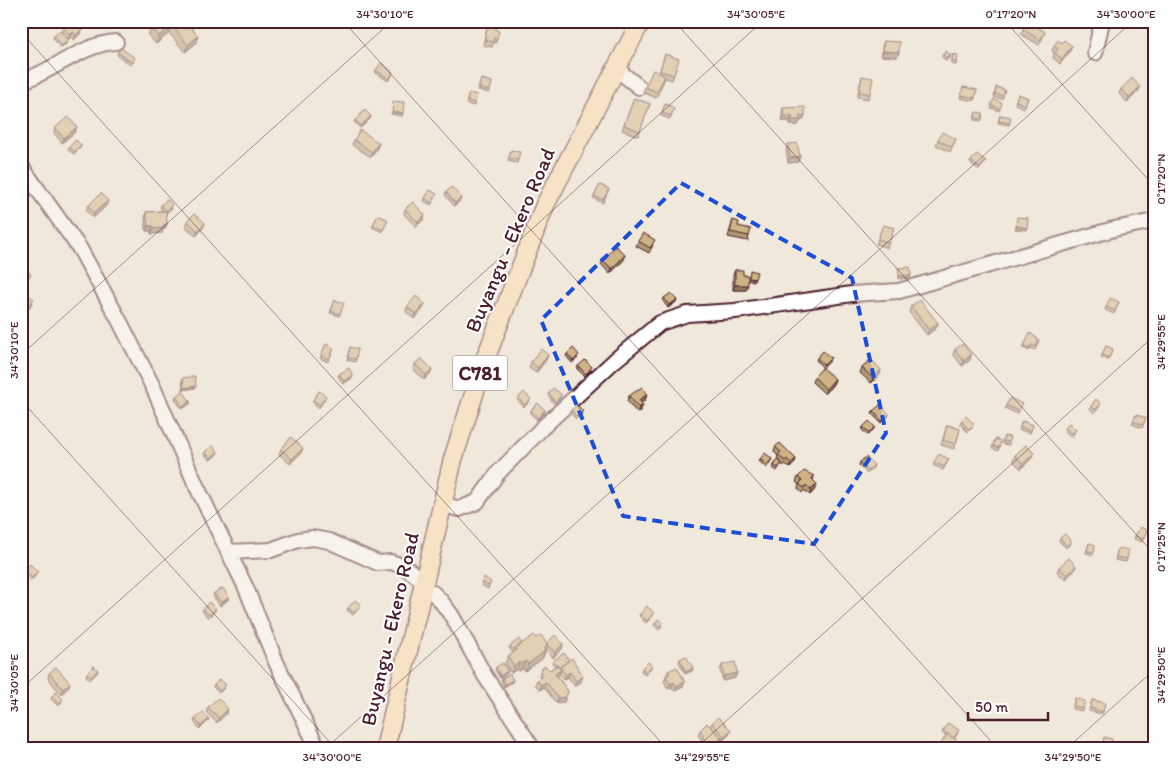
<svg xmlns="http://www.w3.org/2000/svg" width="1175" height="770" font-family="Itim,sans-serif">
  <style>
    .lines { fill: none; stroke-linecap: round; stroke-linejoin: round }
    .minor-casing { stroke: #4a1f2b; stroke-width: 18 }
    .major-casing { stroke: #4a1f2b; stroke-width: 21 }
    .minor { stroke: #fff; stroke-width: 14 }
    .major { stroke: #fddcac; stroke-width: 18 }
    .wall { fill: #b19a72; stroke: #4a1f2b }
    .shaded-wall { fill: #907d5c; stroke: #4a1f2b }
    .building { fill: #ceb384; stroke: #4a1f2b }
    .marked { fill: none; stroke: #1d4ed8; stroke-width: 4; stroke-dasharray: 10 6; stroke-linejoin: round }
    .ticks { fill: none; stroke: #4a1f2b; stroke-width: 1; stroke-opacity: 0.45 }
    .labels { text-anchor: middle; stroke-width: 4; stroke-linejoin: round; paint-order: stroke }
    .shield { fill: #fff; stroke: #80626b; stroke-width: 1 }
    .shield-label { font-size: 20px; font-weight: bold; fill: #4a1f2b }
    .street-label { font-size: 21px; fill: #4a1f2b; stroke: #fff }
    .neatline { fill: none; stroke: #4a1f2b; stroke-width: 2 }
    .ticks-label { font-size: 12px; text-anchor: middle; fill: #4a1f2b }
  </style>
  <rect width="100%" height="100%" fill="#f0e8da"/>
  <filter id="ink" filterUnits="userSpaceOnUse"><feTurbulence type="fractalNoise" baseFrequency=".02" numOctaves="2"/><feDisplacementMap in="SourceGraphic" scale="10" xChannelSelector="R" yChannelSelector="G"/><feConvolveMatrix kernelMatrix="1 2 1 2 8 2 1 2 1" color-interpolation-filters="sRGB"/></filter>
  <g filter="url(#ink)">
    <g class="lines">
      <defs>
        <path id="minor" d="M 1095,53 L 1102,21
          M 615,68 L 639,87
          M 21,82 C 53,71 85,43 116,42
          M 21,166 L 80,249 L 119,320 L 153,387 L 196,485 L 246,588 L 276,662 L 318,749
          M 442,504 L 459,509 L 477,502 L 498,473 L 542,428 L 614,361 L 660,323 L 687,314 L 735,311 L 852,294 L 899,291 L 1114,229 L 1154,221
          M 228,552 L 271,550 L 298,540 L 313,538 L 329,541 L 378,563 L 391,562 L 405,567 L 423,581
          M 421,589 L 433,593 L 440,600 L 452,616 L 485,676 L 533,749"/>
        <path id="major" d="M 385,749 L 453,459 L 486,357 L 545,205 L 641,21"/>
      </defs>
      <use href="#minor" class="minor-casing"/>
      <use href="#major" class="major-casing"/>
      <use href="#minor" class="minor"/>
      <use href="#major" class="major"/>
    </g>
    <path class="wall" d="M 98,21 L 110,21 L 104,28 Z
      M 186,21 L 198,36 L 196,43 L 185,52 L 169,33 L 156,44 L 148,35 L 151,28 Z
      M 1039,24 L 1037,27 L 1045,32 L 1043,37 L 1039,45 L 1021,34 L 1023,29 Z
      M 487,26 L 496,30 L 497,38 L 496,43 L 493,43 L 492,47 L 483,45 Z
      M 63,27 L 80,27 L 80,34 L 74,40 L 71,37 L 68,40 L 64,35 L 68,40 L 67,43 L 61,48 L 53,38 L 54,36 L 61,32 Z
      M 884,41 L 899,52 L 897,57 L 881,56 L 882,46 Z
      M 1054,46 L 1070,51 L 1060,64 L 1053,58 L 1054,53 L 1052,51 Z
      M 118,52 L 134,61 L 131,65 L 117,55 Z
      M 665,54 L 674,75 L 672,80 L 665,78 L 656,98 L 643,92 L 645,87 L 659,73 Z
      M 943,54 L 951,55 L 950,58 L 946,61 L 942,57 Z
      M 953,54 L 957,62 L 956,65 L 951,64 Z
      M 376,70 L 393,75 L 388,81 L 375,72 Z
      M 862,76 L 870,94 L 868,99 L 857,97 Z
      M 481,79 L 492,82 L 489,93 L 478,90 Z
      M 963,87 L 977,90 L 974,101 L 960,98 Z
      M 996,87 L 1005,90 L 1002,99 L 994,97 Z
      M 1140,87 L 1138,92 L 1127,102 L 1119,94 L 1121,89 Z
      M 469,93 L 475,103 L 474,106 L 466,104 Z
      M 1018,94 L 1028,98 L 1024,108 L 1015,104 Z
      M 634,98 L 650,104 L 638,136 L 622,130 Z
      M 994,99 L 1000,109 L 999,111 L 991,108 Z
      M 665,104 L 674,108 L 670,119 L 661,116 Z
      M 783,108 L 805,115 L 803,120 L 800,121 L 798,125 L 790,125 L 790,121 L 782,121 L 782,113 Z
      M 976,112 L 982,119 L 981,121 L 974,120 Z
      M 1000,115 L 1010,123 L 1009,125 L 998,123 Z
      M 370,119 L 360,128 L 354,122 L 355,120 Z
      M 55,128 L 75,132 L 62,143 L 54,133 Z
      M 956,139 L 950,152 L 936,145 L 938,140 Z
      M 354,140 L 379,143 L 377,148 L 371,157 L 352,145 Z
      M 788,144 L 800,156 L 798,162 L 788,163 L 786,149 Z
      M 81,145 L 81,147 L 74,154 L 68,150 L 69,147 Z
      M 511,150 L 518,160 L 517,163 L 508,161 Z
      M 971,161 L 986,161 L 985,163 L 979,170 L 970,163 Z
      M 600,185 L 609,189 L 603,203 L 593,198 Z
      M 446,192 L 460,201 L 454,206 L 445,195 Z
      M 436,197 L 431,205 L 424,201 L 425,198 Z
      M 161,205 L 172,208 L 166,213 L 167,224 L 165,229 L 163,229 L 162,233 L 151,234 L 151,231 L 146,231 L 145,217 L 146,212 L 163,211 L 160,208 Z
      M 88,206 L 106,206 L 93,218 L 86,211 Z
      M 405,209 L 425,215 L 423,220 L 416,227 L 404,214 Z
      M 378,215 L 388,220 L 382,232 L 372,227 Z
      M 733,220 L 738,226 L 749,236 L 748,241 L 728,237 Z
      M 187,221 L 203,228 L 196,236 L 185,226 Z
      M 883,225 L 894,228 L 887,248 L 876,244 Z
      M 638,241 L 653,245 L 649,253 L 636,246 Z
      M 602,259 L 624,260 L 610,274 L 601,264 Z
      M 735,270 L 748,278 L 755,279 L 754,281 L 748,280 L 746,290 L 733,290 L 733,275 Z
      M 21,273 L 30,276 L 24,283 L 21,281 Z
      M 664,298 L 677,300 L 676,302 L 668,308 L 663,301 Z
      M 335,300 L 340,314 L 339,316 L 330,313 Z
      M 33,302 L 27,311 L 21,307 L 21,303 Z
      M 1119,302 L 1114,314 L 1105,310 L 1106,307 Z
      M 911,306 L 938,323 L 936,328 L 927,335 L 909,312 Z
      M 407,307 L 423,309 L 414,319 L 406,312 Z
      M 1154,308 L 1154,319 L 1148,315 L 1149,313 Z
      M 1030,333 L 1039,340 L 1035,350 L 1030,348 L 1029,351 L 1023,348 Z
      M 326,344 L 334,348 L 328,362 L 320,358 Z
      M 1106,346 L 1113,349 L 1108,360 L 1101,357 Z
      M 350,347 L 356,359 L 355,362 L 347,360 Z
      M 955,349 L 971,355 L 970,360 L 962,366 L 953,354 Z
      M 567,354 L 578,358 L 572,363 L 566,356 Z
      M 548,355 L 546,360 L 536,373 L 529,368 L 531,362 Z
      M 817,358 L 830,361 L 823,368 L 816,360 Z
      M 415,364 L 432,369 L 430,374 L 424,380 L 413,369 Z
      M 578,366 L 591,370 L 585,376 L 577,369 Z
      M 862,368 L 880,375 L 871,383 L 860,373 Z
      M 339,374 L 353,376 L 352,378 L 343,384 L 338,376 Z
      M 814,377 L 835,379 L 833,384 L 825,394 L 812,382 Z
      M 183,378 L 195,388 L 183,390 L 182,380 Z
      M 549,393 L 561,397 L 554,404 L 548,395 Z
      M 647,395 L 645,400 L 641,403 L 641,410 L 637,413 L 627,401 L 629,396 Z
      M 176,396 L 190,401 L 190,404 L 182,409 L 175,399 Z
      M 325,398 L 319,408 L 312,402 L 313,400 Z
      M 518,398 L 530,401 L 524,407 L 517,400 Z
      M 1022,404 L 1017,414 L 1005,408 L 1006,405 Z
      M 1091,406 L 1100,406 L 1094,413 L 1090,409 Z
      M 531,410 L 545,410 L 544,413 L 537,420 L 530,413 Z
      M 571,410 L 582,414 L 576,419 L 570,413 Z
      M 873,411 L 889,414 L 888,417 L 881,423 L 872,414 Z
      M 1136,415 L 1146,418 L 1142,428 L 1132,424 Z
      M 961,421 L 973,427 L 968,432 L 960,424 Z
      M 1022,421 L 1033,425 L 1030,433 L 1019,430 Z
      M 947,425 L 960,429 L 954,449 L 941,445 Z
      M 863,427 L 875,427 L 874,429 L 868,435 L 862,430 Z
      M 1065,428 L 1075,432 L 1071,437 L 1064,430 Z
      M 1004,436 L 1009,442 L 1009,445 L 1002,444 Z
      M 995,439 L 999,448 L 998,451 L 992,448 Z
      M 775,447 L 796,459 L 794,464 L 790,468 L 785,464 L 783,466 L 781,464 L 777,471 L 773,468 L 774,465 L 777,461 L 777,460 L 778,456 L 774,452 Z
      M 281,449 L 301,453 L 290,464 L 279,454 Z
      M 205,452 L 218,452 L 217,454 L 210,460 L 204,454 Z
      M 1015,455 L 1032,458 L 1021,469 L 1013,461 Z
      M 760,459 L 772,459 L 771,461 L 766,468 L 759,461 Z
      M 949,459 L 943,470 L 933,465 L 934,462 Z
      M 860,462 L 874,465 L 873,468 L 867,474 L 859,465 Z
      M 814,476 L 813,480 L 817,484 L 815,489 L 810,495 L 804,490 L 802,493 L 798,489 L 799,485 L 796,482 L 798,477 Z
      M 1147,530 L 1142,542 L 1134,539 L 1135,536 Z
      M 1060,538 L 1071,541 L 1071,544 L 1066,548 L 1059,541 Z
      M 1089,543 L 1094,552 L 1093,555 L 1086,553 Z
      M 1118,548 L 1127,559 L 1126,562 L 1115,560 Z
      M 1076,566 L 1074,571 L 1065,580 L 1057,572 L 1059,567 Z
      M 24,570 L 37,574 L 31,581 L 23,573 Z
      M 482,582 L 491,582 L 488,589 L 481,585 Z
      M 214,593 L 229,597 L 228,600 L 220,606 L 213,596 Z
      M 360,607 L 353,615 L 347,610 L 348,608 Z
      M 203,609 L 216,609 L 215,611 L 208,618 L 202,611 Z
      M 393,611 L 399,613 L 395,624 L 389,622 Z
      M 654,613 L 653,616 L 646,623 L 639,616 L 640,614 Z
      M 655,623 L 662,626 L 659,630 L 654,625 Z
      M 536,638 L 546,643 L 563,644 L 562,649 L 553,658 L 546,650 L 542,659 L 525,671 L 523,669 L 519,671 L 517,669 L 511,673 L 505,664 L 508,656 L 513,653 L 509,648 L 510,646 L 522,644 Z
      M 564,653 L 581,682 L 574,686 L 568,677 L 564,680 L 559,674 L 557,676 L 568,691 L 564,702 L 556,703 L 544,687 L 540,690 L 535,685 L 537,680 L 540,678 L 539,675 L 541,669 L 550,670 L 555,666 L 552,663 L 553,661 Z
      M 680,659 L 693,668 L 692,671 L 685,674 L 679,662 Z
      M 722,665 L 737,673 L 735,678 L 723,681 L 720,670 Z
      M 652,666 L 651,668 L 645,675 L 641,671 L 642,668 Z
      M 496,667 L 508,671 L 507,673 L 500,678 L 495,670 Z
      M 98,670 L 97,673 L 90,680 L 86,676 L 87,673 Z
      M 668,671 L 683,687 L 675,691 L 672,687 L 668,689 L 664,681 Z
      M 49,673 L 68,688 L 61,694 L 48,678 Z
      M 502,678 L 513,680 L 512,682 L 504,687 L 501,681 Z
      M 214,685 L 225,687 L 219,693 L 213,687 Z
      M 52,696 L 62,702 L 58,706 L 51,699 Z
      M 1075,698 L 1083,709 L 1082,711 L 1072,709 Z
      M 1092,700 L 1105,703 L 1102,714 L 1089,711 Z
      M 208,707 L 226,714 L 217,723 L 206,712 Z
      M 195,719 L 208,721 L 200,729 L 194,722 Z
      M 712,723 L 731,730 L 729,735 L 722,741 L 721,740 L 720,743 L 713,749 L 700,749 L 699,747 L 701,739 L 698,735 L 700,730 L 710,726 Z
      M 943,731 L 958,733 L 954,739 L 963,744 L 961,749 L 938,749 L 946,736 L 942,733 Z"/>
    <path class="shaded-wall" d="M 107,21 L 110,21 L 104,28 L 105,23 Z
      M 172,25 L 169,33 L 156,44 L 159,36 Z
      M 82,29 L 80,34 L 74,40 L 76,35 Z
      M 73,32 L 71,37 L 68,40 L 70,35 Z
      M 198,36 L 196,43 L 185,52 L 188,45 Z
      M 68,40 L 67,43 L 61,48 L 62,46 Z
      M 1072,46 L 1070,51 L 1060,64 L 1062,59 Z
      M 883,51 L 899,52 L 897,57 L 881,56 Z
      M 1140,87 L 1138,92 L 1127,102 L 1129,97 Z
      M 392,112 L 403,113 L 402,116 L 391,114 Z
      M 805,115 L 803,120 L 800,121 L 798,125 L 790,125 L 792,120 L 800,116 Z
      M 371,116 L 370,119 L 360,128 L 361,126 Z
      M 784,116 L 792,116 L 790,121 L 782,121 Z
      M 77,127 L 75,132 L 62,143 L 64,138 Z
      M 379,143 L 377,148 L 371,157 L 372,152 Z
      M 800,156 L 798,162 L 788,163 L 790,158 Z
      M 461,198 L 460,201 L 454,206 L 455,203 Z
      M 108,201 L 106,206 L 93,218 L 94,213 Z
      M 425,215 L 423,220 L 416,227 L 418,222 Z
      M 205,223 L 203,228 L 196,236 L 198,231 Z
      M 167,224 L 165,229 L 163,229 L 162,233 L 151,234 L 153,229 L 163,225 Z
      M 148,226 L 153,226 L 151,231 L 146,231 Z
      M 1016,226 L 1027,228 L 1026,230 L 1015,229 Z
      M 625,255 L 624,260 L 610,274 L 612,269 Z
      M 911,275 L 910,278 L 898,279 L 899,276 Z
      M 735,285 L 748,285 L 746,290 L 733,290 Z
      M 677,300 L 676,302 L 668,308 L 669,305 Z
      M 425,304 L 423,309 L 414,319 L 416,314 Z
      M 938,323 L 936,328 L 927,335 L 929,330 Z
      M 548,355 L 546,360 L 536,373 L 538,368 Z
      M 971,355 L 970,360 L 962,366 L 964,361 Z
      M 432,369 L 430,374 L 424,380 L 426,375 Z
      M 881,370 L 880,375 L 871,383 L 873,378 Z
      M 353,376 L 352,378 L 343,384 L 344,381 Z
      M 835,379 L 833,384 L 825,394 L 826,389 Z
      M 196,386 L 195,388 L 183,390 L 184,388 Z
      M 647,395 L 645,400 L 638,405 L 639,400 Z
      M 190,401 L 190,404 L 182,409 L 183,407 Z
      M 643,405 L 641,410 L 637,413 L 639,408 Z
      M 545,410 L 544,413 L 537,420 L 538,418 Z
      M 303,448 L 301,453 L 290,464 L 292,459 Z
      M 218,452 L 217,454 L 210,460 L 211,458 Z
      M 1034,453 L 1032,458 L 1021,469 L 1023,464 Z
      M 796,459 L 794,464 L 790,468 L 791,463 Z
      M 817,484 L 815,489 L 810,495 L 811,490 Z
      M 1076,566 L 1074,571 L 1065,580 L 1067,575 Z
      M 229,597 L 228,600 L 220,606 L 221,603 Z
      M 563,644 L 562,649 L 553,658 L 555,652 Z
      M 547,647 L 542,659 L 525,671 L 528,664 Z
      M 526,661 L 523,669 L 519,671 L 522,664 Z
      M 520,662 L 517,669 L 511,673 L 514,666 Z
      M 693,668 L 692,671 L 685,674 L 686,672 Z
      M 561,670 L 559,675 L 554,679 L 555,674 Z
      M 508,671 L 507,673 L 500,678 L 500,676 Z
      M 570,672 L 568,677 L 564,680 L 566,675 Z
      M 737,673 L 735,678 L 723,681 L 724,676 Z
      M 583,676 L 581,682 L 574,686 L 576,681 Z
      M 513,680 L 512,682 L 504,687 L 505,684 Z
      M 546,682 L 544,687 L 540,690 L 541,685 Z
      M 674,682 L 672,687 L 668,689 L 670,684 Z
      M 685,682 L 683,687 L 675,691 L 676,686 Z
      M 70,683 L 68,688 L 61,694 L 63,689 Z
      M 566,697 L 564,702 L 556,703 L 558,698 Z
      M 228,709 L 226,714 L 217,723 L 219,718 Z
      M 209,719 L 208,721 L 200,729 L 201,726 Z
      M 731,730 L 729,735 L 722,741 L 724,736 Z
      M 722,738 L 720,743 L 713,749 L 708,749 Z"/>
    <path class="building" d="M 69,21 L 79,21 L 82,24 L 79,26 L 82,29 L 76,35 L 73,32 L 70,35 L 63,27 Z
      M 159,21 L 186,21 L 198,36 L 188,45 L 172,25 L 159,36 L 151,28 Z
      M 1027,21 L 1039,21 L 1036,26 L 1045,32 L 1040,40 L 1023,29 Z
      M 487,26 L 496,27 L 496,30 L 499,31 L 497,38 L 494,37 L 494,42 L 485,40 Z
      M 60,31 L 68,40 L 62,46 L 54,36 Z
      M 1058,40 L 1062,43 L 1064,40 L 1072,46 L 1062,59 L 1055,53 L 1058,49 L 1054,46 Z
      M 884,41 L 900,42 L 899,52 L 883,51 Z
      M 121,48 L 135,58 L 132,63 L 118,52 Z
      M 946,51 L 951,55 L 947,59 L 943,54 Z
      M 665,54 L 679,59 L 674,75 L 660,71 Z
      M 953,54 L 958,55 L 957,62 L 952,61 Z
      M 381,63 L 393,72 L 389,79 L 376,70 Z
      M 653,70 L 665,76 L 657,92 L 645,87 Z
      M 862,76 L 873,78 L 870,94 L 859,92 Z
      M 1132,78 L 1140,87 L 1129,97 L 1121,89 Z
      M 481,79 L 492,82 L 490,91 L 479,88 Z
      M 963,87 L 977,90 L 975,98 L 961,95 Z
      M 996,87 L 1005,90 L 1003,96 L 995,94 Z
      M 469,93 L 477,95 L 475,103 L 467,101 Z
      M 1018,94 L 1028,98 L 1025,105 L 1016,101 Z
      M 634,98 L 650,104 L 640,131 L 624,125 Z
      M 994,99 L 1002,103 L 1000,109 L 991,105 Z
      M 393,101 L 404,102 L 403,113 L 392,112 Z
      M 665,104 L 674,108 L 671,116 L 662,113 Z
      M 805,107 L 805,115 L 800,116 L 800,120 L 792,120 L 792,116 L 784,116 L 783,108 Z
      M 365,110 L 371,116 L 361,126 L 355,120 Z
      M 976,112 L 983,113 L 982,119 L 975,118 Z
      M 1000,115 L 1011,117 L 1010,123 L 999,121 Z
      M 68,117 L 77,127 L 64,138 L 55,128 Z
      M 360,130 L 379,143 L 372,152 L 354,140 Z
      M 942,132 L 956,139 L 952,147 L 938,140 Z
      M 76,140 L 81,145 L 75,152 L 69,147 Z
      M 797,143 L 800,156 L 790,158 L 788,144 Z
      M 511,150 L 520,152 L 518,160 L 509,158 Z
      M 977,154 L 986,161 L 979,168 L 971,161 Z
      M 600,185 L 609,189 L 603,200 L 594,196 Z
      M 452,187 L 461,198 L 455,203 L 446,192 Z
      M 430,190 L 437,194 L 432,203 L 425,198 Z
      M 101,193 L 108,201 L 94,213 L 88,206 Z
      M 167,199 L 172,205 L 167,211 L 161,205 Z
      M 413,202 L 425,215 L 418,222 L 405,209 Z
      M 166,211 L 167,224 L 163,225 L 164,228 L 153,229 L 153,226 L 148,226 L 146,212 Z
      M 194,214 L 205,223 L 198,231 L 187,221 Z
      M 378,215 L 388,220 L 383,230 L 373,225 Z
      M 1017,217 L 1028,218 L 1027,228 L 1016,226 Z
      M 733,220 L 739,222 L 738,226 L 751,229 L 749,236 L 730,232 Z
      M 883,225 L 894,228 L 889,243 L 878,239 Z
      M 643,233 L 655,240 L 650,248 L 638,241 Z
      M 616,246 L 625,255 L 612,269 L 602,259 Z
      M 910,267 L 911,275 L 899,276 L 898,268 Z
      M 25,269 L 31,274 L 25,281 L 21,278 L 21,273 Z
      M 735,270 L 743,270 L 743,275 L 748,275 L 748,285 L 735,285 Z
      M 750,270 L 757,272 L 755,279 L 749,278 Z
      M 671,293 L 677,300 L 669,305 L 664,298 Z
      M 28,295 L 34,299 L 27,308 L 21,303 Z
      M 416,296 L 425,304 L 416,314 L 407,307 Z
      M 1110,298 L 1119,302 L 1115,311 L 1106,307 Z
      M 335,300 L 344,303 L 340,314 L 331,311 Z
      M 920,300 L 938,323 L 929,330 L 911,306 Z
      M 1153,308 L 1154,308 L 1154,316 L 1149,313 Z
      M 1030,333 L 1039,340 L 1036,347 L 1031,345 L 1030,348 L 1024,346 Z
      M 326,344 L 334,348 L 329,359 L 321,355 Z
      M 963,344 L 971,355 L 964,361 L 955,349 Z
      M 1106,346 L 1113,349 L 1109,358 L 1102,355 Z
      M 350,347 L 358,349 L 356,359 L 348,358 Z
      M 573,348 L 579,355 L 573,361 L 567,354 Z
      M 541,349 L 548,355 L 538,368 L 531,362 Z
      M 823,351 L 831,358 L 824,365 L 817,358 Z
      M 421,358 L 432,369 L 426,375 L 415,364 Z
      M 871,359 L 881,370 L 873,378 L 862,368 Z
      M 585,360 L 592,367 L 586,374 L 578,366 Z
      M 349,368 L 353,376 L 344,381 L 339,374 Z
      M 822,368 L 835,379 L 826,389 L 814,377 Z
      M 195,376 L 196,386 L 184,388 L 183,378 Z
      M 642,387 L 647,395 L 639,400 L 643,405 L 639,408 L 629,396 Z
      M 553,388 L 562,395 L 555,402 L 549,393 Z
      M 183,391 L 190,401 L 183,407 L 176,396 Z
      M 319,391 L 326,396 L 320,405 L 313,400 Z
      M 524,392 L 531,399 L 525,405 L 518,398 Z
      M 1010,398 L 1022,404 L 1018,411 L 1006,405 Z
      M 1096,399 L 1101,404 L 1095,410 L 1091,406 Z
      M 538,403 L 545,410 L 538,418 L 531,410 Z
      M 577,405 L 583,411 L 577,417 L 571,410 Z
      M 880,405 L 889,414 L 882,421 L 873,411 Z
      M 1136,415 L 1146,418 L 1143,425 L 1133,421 Z
      M 966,416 L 974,424 L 969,429 L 961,421 Z
      M 869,421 L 875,427 L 869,433 L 863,427 Z
      M 1022,421 L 1033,425 L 1031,431 L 1020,427 Z
      M 1069,423 L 1076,430 L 1072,434 L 1065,428 Z
      M 947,425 L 960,429 L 956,444 L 943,440 Z
      M 1004,436 L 1010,437 L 1009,442 L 1003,441 Z
      M 291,437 L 303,448 L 292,459 L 281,449 Z
      M 995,439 L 1001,441 L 999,448 L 993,446 Z
      M 780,443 L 796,459 L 791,463 L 787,459 L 785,461 L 778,455 L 781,452 L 775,447 Z
      M 212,445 L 218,452 L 211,458 L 205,452 Z
      M 1026,445 L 1034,453 L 1023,464 L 1015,455 Z
      M 765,453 L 772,459 L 767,465 L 760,459 Z
      M 939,454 L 949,459 L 944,467 L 934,462 Z
      M 866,457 L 874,465 L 868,471 L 860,462 Z
      M 778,460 L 782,463 L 778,468 L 774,465 Z
      M 804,471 L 814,476 L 812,479 L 817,484 L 811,490 L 806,485 L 804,488 L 799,484 L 802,481 L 798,477 Z
      M 1140,527 L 1147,530 L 1143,539 L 1135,536 Z
      M 1065,534 L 1071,541 L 1067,546 L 1060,538 Z
      M 1089,543 L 1095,545 L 1094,552 L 1087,551 Z
      M 1118,548 L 1129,550 L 1127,559 L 1116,557 Z
      M 1069,558 L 1076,566 L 1067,575 L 1059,567 Z
      M 30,564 L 38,572 L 32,578 L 24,570 Z
      M 484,577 L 491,582 L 489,586 L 482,582 Z
      M 223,588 L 229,597 L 221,603 L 214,593 Z
      M 355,600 L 361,605 L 354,613 L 348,608 Z
      M 209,602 L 216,609 L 209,615 L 203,609 Z
      M 647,606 L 654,613 L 647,621 L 640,614 Z
      M 393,611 L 399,613 L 396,622 L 390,620 Z
      M 658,619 L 663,623 L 659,627 L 655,623 Z
      M 534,635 L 536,638 L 541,635 L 547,644 L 547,647 L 544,649 L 545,651 L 528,664 L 526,661 L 522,664 L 520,662 L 514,666 L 508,656 L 517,650 L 515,648 Z
      M 555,635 L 563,644 L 555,652 L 546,644 Z
      M 519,639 L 522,644 L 515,648 L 514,650 L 510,646 Z
      M 564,653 L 569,660 L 559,668 L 553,661 Z
      M 686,656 L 693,668 L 686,672 L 680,659 Z
      M 572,658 L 583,676 L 576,681 L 570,672 L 566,675 L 560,667 Z
      M 648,662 L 652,666 L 646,672 L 642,668 Z
      M 735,662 L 737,673 L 724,676 L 722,665 Z
      M 503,663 L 508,671 L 500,676 L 496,667 Z
      M 557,665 L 561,670 L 555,674 L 568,691 L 566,697 L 558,698 L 546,682 L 541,685 L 537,680 L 543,675 L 541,669 L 545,666 L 550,670 Z
      M 94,666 L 98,670 L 91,677 L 87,673 Z
      M 56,667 L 70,683 L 63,689 L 49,673 Z
      M 677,667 L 685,682 L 676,686 L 674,682 L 670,684 L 666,676 L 670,674 L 668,671 Z
      M 510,674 L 513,680 L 505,684 L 502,678 Z
      M 220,679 L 226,685 L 220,691 L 214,685 Z
      M 56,692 L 63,699 L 59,704 L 52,696 Z
      M 218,698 L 228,709 L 219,718 L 208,707 Z
      M 1075,698 L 1085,701 L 1083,709 L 1073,706 Z
      M 1092,700 L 1105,703 L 1103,712 L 1090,708 Z
      M 203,712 L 209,719 L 201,726 L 195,719 Z
      M 718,717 L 731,730 L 724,736 L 712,723 Z
      M 707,723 L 722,738 L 707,749 L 701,742 L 704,739 L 702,737 L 704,735 L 700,730 Z
      M 948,723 L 959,730 L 954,738 L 943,731 Z
      M 947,734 L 963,744 L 960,749 L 938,749 Z
      M 1104,737 L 1112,739 L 1111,744 L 1116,745 L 1116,749 L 1096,749 L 1097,742 L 1103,743 Z
      M 854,744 L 859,749 L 852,749 L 851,747 Z"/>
  </g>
  <path d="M0 0H1175V770H0ZM 681,183 L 852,278 L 886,433 L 814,544 L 623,516 L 541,320 Z" fill="#f0e8da" fill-opacity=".55" fill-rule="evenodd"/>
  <path class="marked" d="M 681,183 L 852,278 L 886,433 L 814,544 L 623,516 L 541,320 Z"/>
  <path class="ticks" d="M 343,21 L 998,749M 674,21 L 1154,554M 1005,21 L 1154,186M 21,22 L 22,21M 21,32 L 667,749M 21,355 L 392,21M 21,400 L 336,749M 21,689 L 763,21M 325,749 L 1133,21M 695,749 L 1154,336M 1066,749 L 1154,670"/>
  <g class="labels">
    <rect class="shield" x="452.5" y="355.5" width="55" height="35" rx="4"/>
    <g class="shield-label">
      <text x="480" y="380">C781</text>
    </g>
    <g class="street-label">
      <text transform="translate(510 240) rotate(-67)" y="7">Buyangu - Ekero Road</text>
      <text transform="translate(390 629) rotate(-77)" y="7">Buyangu - Ekero Road</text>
    </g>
  </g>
  <rect width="1175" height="770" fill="none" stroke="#fff" stroke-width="55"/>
  <path d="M968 712v8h80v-8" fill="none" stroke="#4a1f2b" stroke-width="2.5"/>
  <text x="975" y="712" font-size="15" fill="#4a1f2b" stroke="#ffffff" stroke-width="4" paint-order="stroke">50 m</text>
  <rect x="28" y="28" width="1120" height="714" class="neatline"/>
  <g class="ticks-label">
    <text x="385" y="18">34°30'10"E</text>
    <text x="756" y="18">34°30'05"E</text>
    <text x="1011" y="18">0°17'20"N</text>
    <text x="1126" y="18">34°30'00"E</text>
    <text transform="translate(1161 179) rotate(-90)" y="4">0°17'20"N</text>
    <text transform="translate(1161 342) rotate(-90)" y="4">34°29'55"E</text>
    <text transform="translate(14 350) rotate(-90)" y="4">34°30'10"E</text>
    <text transform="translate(1161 547) rotate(-90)" y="4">0°17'25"N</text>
    <text transform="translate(1161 675) rotate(-90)" y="4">34°29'50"E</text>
    <text transform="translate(14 683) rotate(-90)" y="4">34°30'05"E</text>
    <text x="332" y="761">34°30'00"E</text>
    <text x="702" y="761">34°29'55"E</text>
    <text x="1073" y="761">34°29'50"E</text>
  </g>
</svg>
